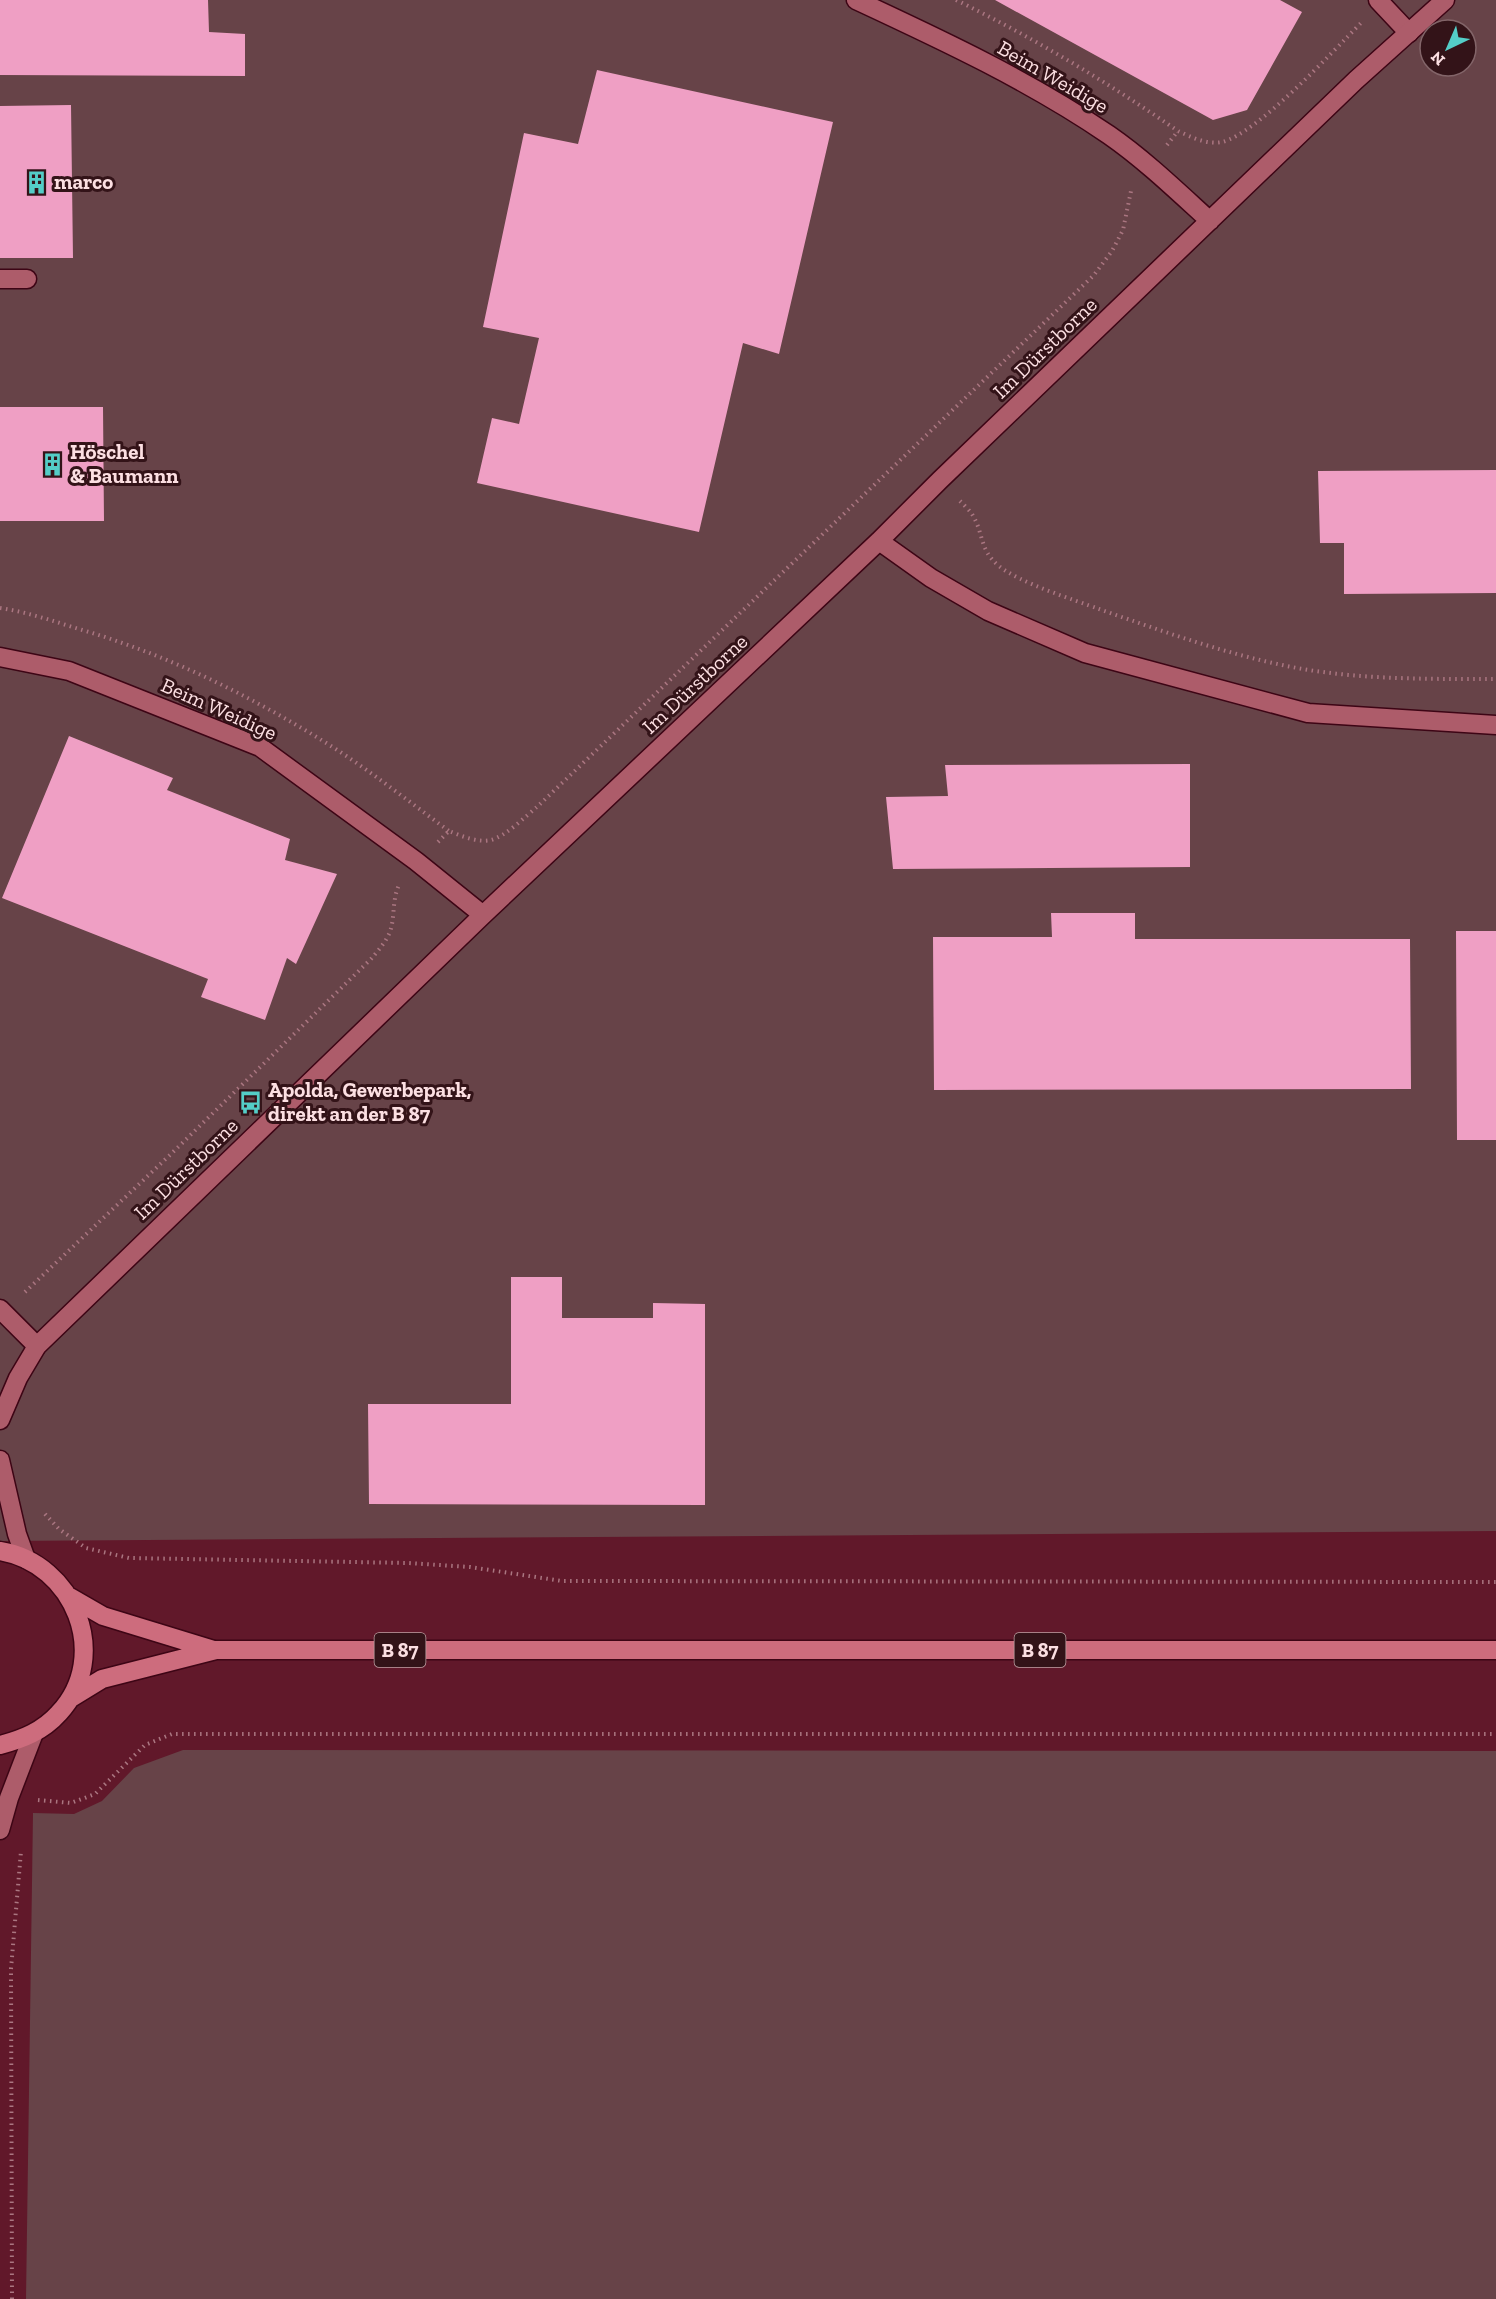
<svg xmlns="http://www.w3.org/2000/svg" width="1496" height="2299" font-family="'Zilla Slab',serif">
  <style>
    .green { fill: #674348; fill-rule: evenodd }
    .building { fill: #ef9fc4 }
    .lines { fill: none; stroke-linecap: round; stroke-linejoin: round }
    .service-casing { stroke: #3d0515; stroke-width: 21 }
    .minor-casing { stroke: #3d0515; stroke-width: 21 }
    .primary-casing { stroke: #3d0515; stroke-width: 21 }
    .path { stroke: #aa7681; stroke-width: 4; stroke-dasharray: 1.5 4.5; stroke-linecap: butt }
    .service { stroke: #ad5c6a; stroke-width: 18 }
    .minor { stroke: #ad5c6a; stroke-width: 18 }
    .primary { stroke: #cd6c7d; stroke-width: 18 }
    .labels { text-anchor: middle; stroke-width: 6; stroke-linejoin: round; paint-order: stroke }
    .shield { fill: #331318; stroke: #c0a2a5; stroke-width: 1.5 }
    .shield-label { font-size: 20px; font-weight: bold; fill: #fcdfe2 }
    .street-label { font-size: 21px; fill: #fcdfe2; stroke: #331318 }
    .poi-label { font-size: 21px; font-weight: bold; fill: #fcdfe2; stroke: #331318; text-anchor: start }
  </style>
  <rect width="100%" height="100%" fill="#61182a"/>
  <path class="green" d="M 0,0 L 1496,0 L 1496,1531 L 0,1541 ZM 1430,30 L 1466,30 L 1466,66 L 1430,66 Z
    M 183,1750 L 1496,1751 L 1496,2299 L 26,2299 L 33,1813 L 74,1814 L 102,1801 L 134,1768 Z"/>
  <path class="building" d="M 0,0 L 208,0 L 209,32 L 245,34 L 245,76 L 0,75 Z
    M 995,0 L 1280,0 L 1302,12 L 1247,110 L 1213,120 Z
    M 597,70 L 833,122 L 779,354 L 743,343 L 699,532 L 477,483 L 492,418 L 519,424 L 539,338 L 483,327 L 524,133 L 578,144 Z
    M 71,105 L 73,258 L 0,258 L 0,106 Z
    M 0,407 L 103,407 L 104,521 L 0,521 Z
    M 1496,470 L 1496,593 L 1344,594 L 1344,543 L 1320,543 L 1318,471 Z
    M 69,736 L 173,778 L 167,790 L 290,839 L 285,860 L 337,874 L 296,964 L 287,958 L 265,1020 L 201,997 L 208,979 L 2,898 Z
    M 1190,764 L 1190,867 L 893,869 L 886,797 L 948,796 L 945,765 Z
    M 1051,913 L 1135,913 L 1135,939 L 1410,939 L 1411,1089 L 934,1090 L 933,937 L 1052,937 Z
    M 1456,931 L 1496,931 L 1496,1140 L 1457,1140 Z
    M 511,1277 L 562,1277 L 562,1318 L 653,1318 L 653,1303 L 705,1304 L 705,1505 L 369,1504 L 368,1404 L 511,1404 Z"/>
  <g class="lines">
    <defs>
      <path id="service" d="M 1378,0 L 1409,33
        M 0,279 L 27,279
        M 0,1309 L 37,1346
        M 0,1830 L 9,1798 L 34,1733"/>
      <path id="minor" d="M 856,0 C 942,40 1030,81 1109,135 C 1145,160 1177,191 1210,221
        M 879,541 L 931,578 L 988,611 L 1085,653 L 1308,713 L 1496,725
        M 0,657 L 69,671 L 260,747 L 416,861 L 483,915
        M 0,1420 L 18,1378 L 37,1346 L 483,915 L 879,541 L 940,480 L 1356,80 L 1445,0
        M 0,1460 L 17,1534 L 26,1559"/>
      <path id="primary" d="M 0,1551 C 74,1563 112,1656 59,1713 C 43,1731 23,1739 0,1745
        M 70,1597 L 103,1616 L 214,1650
        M 71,1698 L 102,1679 L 216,1650 L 1496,1650"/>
    </defs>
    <use href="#service" class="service-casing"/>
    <use href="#minor" class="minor-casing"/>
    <use href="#primary" class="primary-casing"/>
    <path class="path" d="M 956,0 C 1034,38 1107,82 1178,131
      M 1167,145 L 1178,131 C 1191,137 1207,145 1222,142 C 1258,133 1332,52 1361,23
      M 960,501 C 964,505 969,510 972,514 C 984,533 979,550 999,566 C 1018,582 1074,600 1099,609 C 1159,630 1220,652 1282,665 C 1352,680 1425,679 1496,679
      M 0,608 C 27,612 53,621 79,629 C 165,654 247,694 323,741 C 367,768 408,801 449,831
      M 438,842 L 449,831 C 461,836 478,843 491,840 C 506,836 526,816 538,806 L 1094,275 L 1112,251 L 1123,230 L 1131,191
      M 25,1292 L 172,1153 L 371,959 C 377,952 384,944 388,936 C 396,921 391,902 399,885
      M 45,1514 L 59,1529 L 86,1548 L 129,1558 L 408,1563 L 470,1567 L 562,1581 L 1496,1582
      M 38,1800 L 71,1803 L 95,1794 L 145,1745 L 172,1734 L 1496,1734
      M 12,2299 L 11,1969 L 21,1851"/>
    <use href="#service" class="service"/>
    <use href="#minor" class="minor"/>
    <use href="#primary" class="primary"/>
  </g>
  <defs>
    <symbol id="building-bare" viewBox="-9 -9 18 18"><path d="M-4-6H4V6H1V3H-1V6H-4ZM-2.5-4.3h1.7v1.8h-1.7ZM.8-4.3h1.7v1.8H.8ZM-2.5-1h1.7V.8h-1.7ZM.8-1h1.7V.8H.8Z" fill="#54cdc7" stroke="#331318" stroke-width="2.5" paint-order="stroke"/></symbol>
    <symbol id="bus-bare" viewBox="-9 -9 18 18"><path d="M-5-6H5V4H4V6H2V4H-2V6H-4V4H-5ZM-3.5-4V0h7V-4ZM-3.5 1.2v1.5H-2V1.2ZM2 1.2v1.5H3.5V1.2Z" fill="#54cdc7" stroke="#331318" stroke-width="2.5" paint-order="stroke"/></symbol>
  </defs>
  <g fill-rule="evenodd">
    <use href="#building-bare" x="20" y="166" width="33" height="33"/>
    <use href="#building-bare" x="36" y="448" width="33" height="33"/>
    <use href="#bus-bare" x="234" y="1086" width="33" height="33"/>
  </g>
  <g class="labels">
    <g class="shield">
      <rect x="374.5" y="1633" width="51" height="34" rx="4.5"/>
      <rect x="1014.5" y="1633" width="51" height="34" rx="4.5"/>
    </g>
    <g class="shield-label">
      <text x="400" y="1657">B 87</text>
      <text x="1040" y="1657">B 87</text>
    </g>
    <g class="street-label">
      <text transform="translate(1053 77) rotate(30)" y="7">Beim Weidige</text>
      <text transform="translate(1045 348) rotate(-44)" y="7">Im Dürstborne</text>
      <text transform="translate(695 684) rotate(-43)" y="7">Im Dürstborne</text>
      <text transform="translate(219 709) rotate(24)" y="7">Beim Weidige</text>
      <text transform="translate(186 1169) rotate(-44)" y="7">Im Dürstborne</text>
    </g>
    <g class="poi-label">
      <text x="54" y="189">marco</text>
      <text x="70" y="459">Höschel<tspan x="70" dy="24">&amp; Baumann</tspan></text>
      <text x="268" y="1097">Apolda, Gewerbepark,<tspan x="268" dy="24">direkt an der B 87</tspan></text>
    </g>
  </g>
  <g transform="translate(1448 48) rotate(224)"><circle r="28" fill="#331318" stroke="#836569" stroke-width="1.5"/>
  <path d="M0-4.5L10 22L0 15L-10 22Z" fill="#54cdc7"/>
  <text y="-9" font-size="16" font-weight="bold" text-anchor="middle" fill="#fcdfe2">N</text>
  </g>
</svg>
